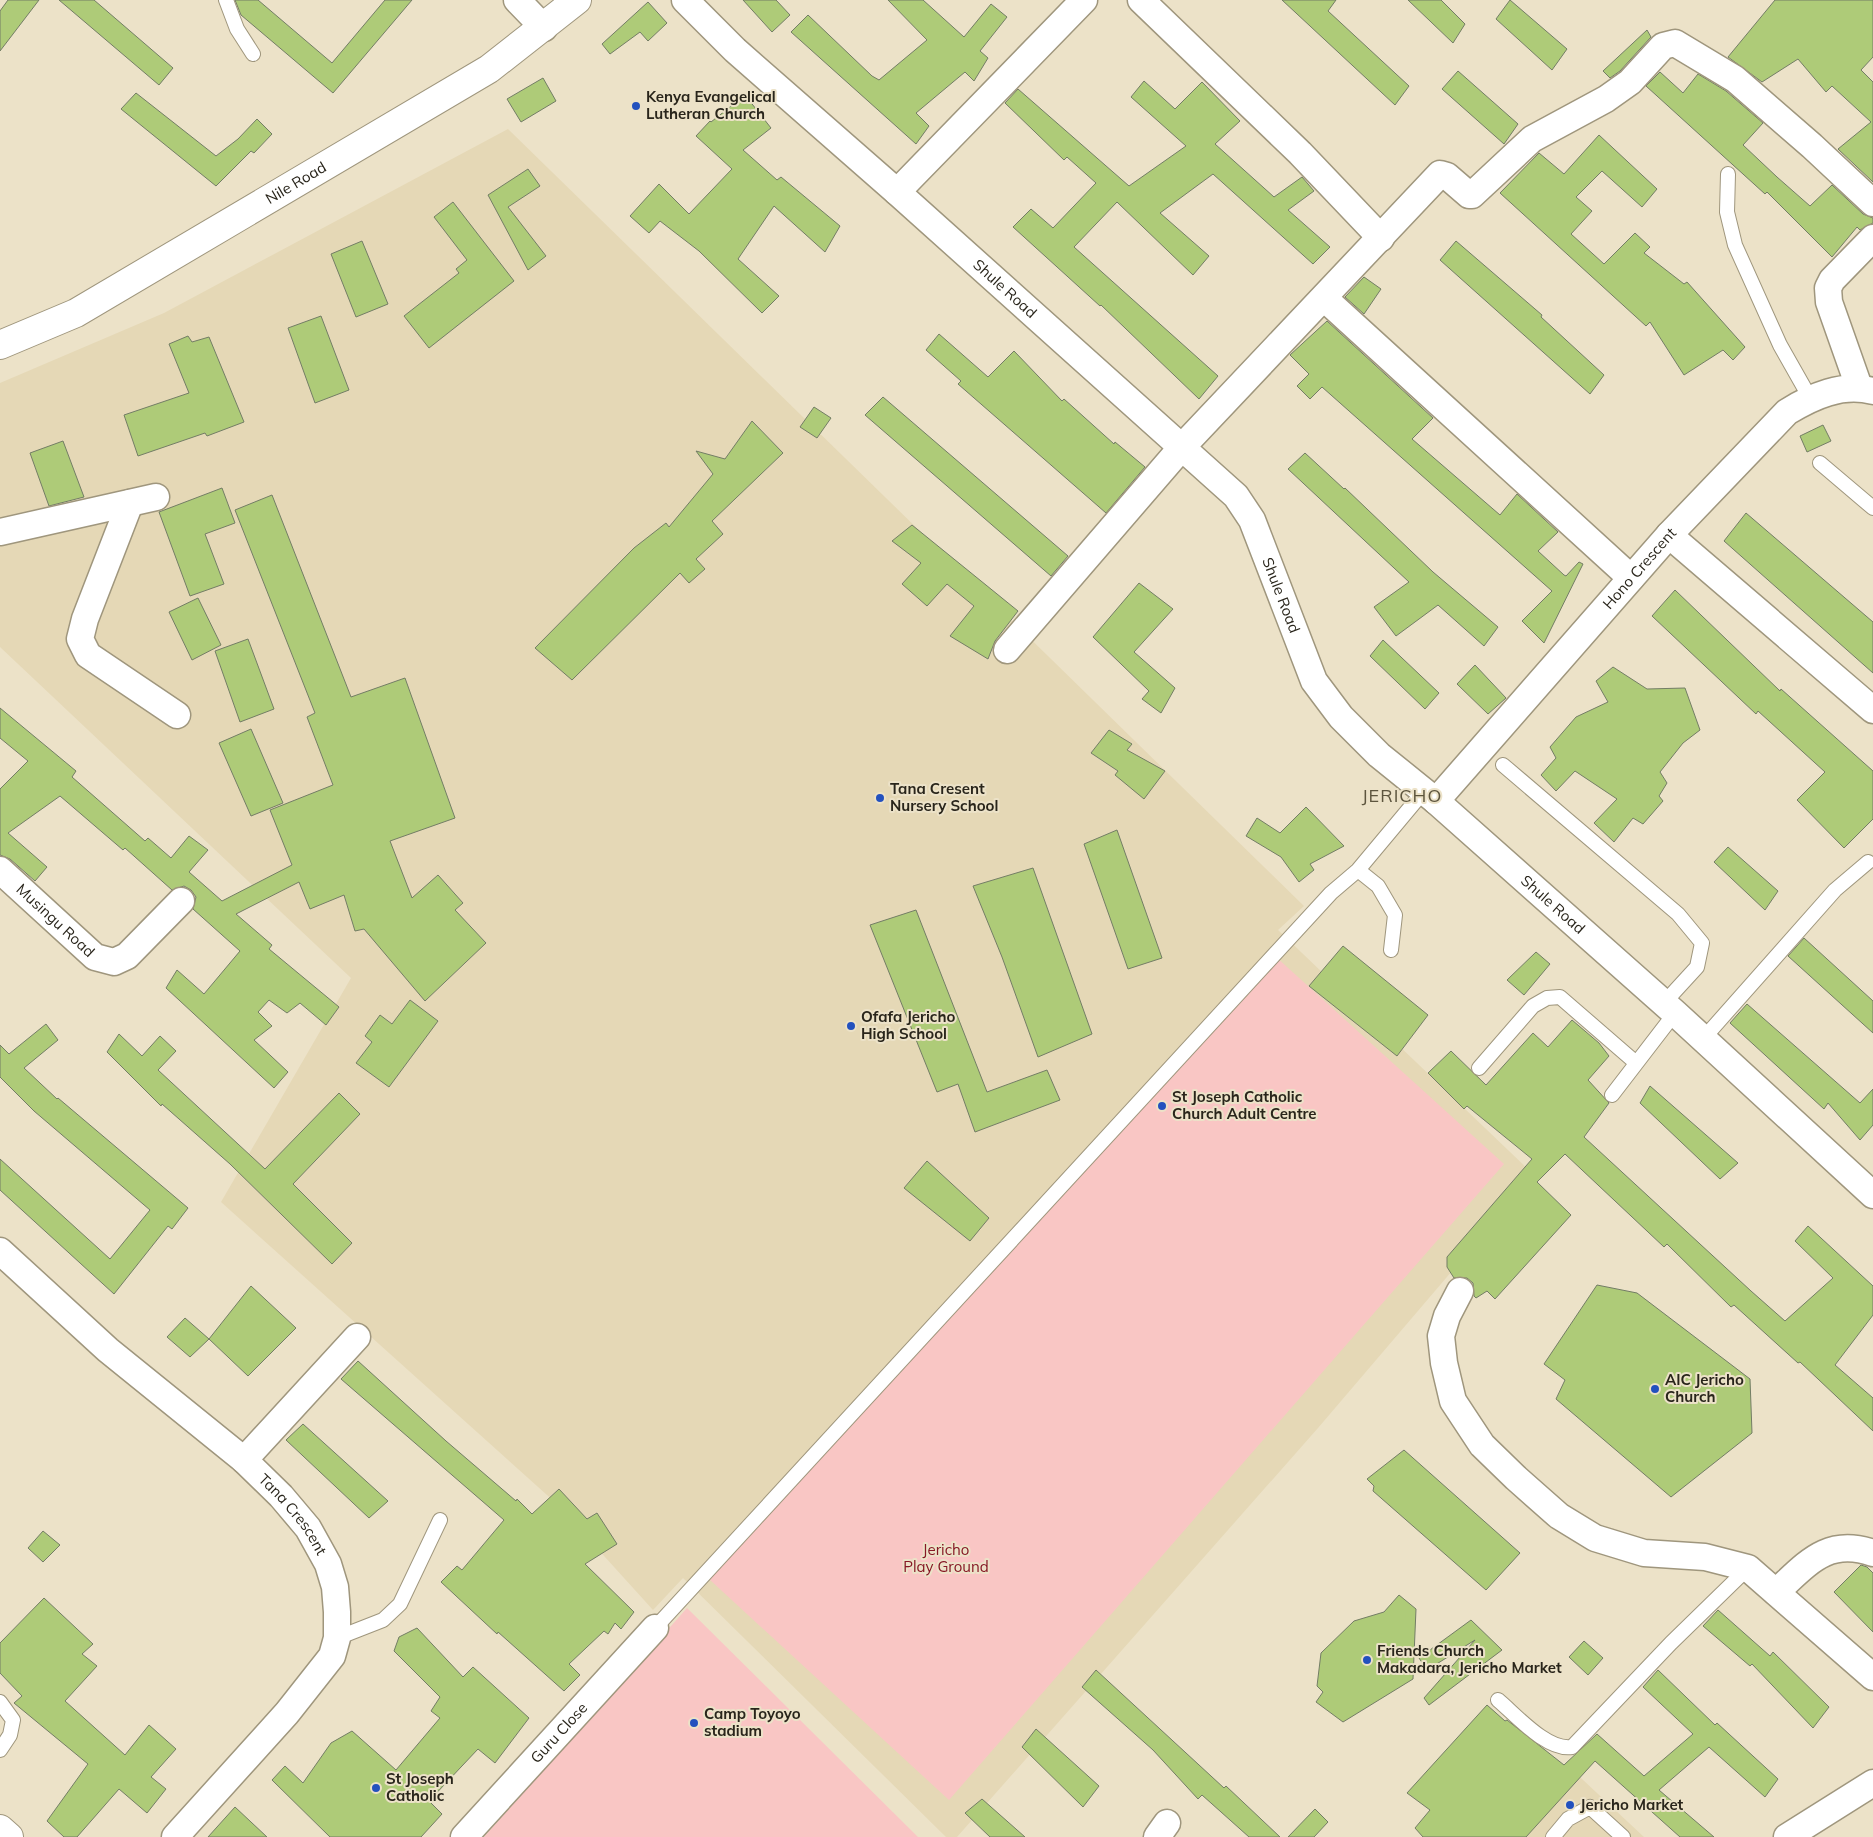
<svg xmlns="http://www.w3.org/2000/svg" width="1873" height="1837" font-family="Mulish,sans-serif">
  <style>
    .built { fill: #e5d8b6 }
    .green { fill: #f9c6c4 }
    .building { fill: #aecb78; stroke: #737d65 }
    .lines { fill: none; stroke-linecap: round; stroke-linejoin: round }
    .service-casing { stroke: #9f967d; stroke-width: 16 }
    .minor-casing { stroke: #9f967d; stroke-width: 29 }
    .tertiary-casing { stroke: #9f967d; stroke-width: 30 }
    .service { stroke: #fff; stroke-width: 14 }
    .minor { stroke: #fff; stroke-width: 26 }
    .tertiary { stroke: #fff; stroke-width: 28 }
    .poi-dot { fill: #2351be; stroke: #ece2c8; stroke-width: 2 }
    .labels { text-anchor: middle; stroke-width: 4; stroke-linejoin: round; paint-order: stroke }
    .poi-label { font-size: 15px; font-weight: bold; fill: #29251b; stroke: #ece2c8; text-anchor: start }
    .street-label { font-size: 15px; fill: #29251b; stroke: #ece2c8 }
    .park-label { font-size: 15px; fill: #861825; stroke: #ece2c8 }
    .quarter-label { font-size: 18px; letter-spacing: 1px; fill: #5d553e; stroke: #ece2c8 }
  </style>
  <rect width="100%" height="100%" fill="#ece2c8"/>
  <path class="built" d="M 508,129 L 1304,906 L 1278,930 L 1534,1175 L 1318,1428 L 957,1837 L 946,1837 L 683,1578 L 653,1610 L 557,1504 L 221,1202 L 351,978 L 0,647 L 0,383 L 164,313 Z
    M 1566,1764 L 1644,1837 L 1501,1837 Z"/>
  <path class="green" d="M 1276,957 L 1504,1164 L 949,1800 L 709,1579 Z
    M 687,1608 L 918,1837 L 484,1837 Z"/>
  <path class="building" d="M 8,0 L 39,0 L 0,51 L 0,11 Z
    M 59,0 L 94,0 L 173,68 L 159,85 Z
    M 235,0 L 258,0 L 332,63 L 385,0 L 412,0 L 333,93 L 241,15 Z
    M 743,0 L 776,0 L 790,15 L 772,32 Z
    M 888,0 L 923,0 L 964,37 L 991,4 L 1007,17 L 980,51 L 988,58 L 974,81 L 965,72 L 916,113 L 929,126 L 916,144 L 791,32 L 808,15 L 872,76 L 879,80 L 927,40 Z
    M 1282,0 L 1336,0 L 1328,11 L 1409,86 L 1395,105 Z
    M 1408,0 L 1441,0 L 1465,24 L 1453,43 Z
    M 1510,0 L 1567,49 L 1552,70 L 1496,19 Z
    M 1775,0 L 1873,0 L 1873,57 L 1861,70 L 1873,82 L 1873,182 L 1838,149 L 1871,122 L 1832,86 L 1826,92 L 1798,59 L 1762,82 L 1728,57 Z
    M 648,2 L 667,23 L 648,41 L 640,32 L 610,54 L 602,44 Z
    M 1647,30 L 1651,37 L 1620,71 L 1610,78 L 1603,71 Z
    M 1458,71 L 1518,124 L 1504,144 L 1442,89 Z
    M 1660,72 L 1683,93 L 1698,74 L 1726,91 L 1763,123 L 1743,145 L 1777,177 L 1810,206 L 1832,185 L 1863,214 L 1873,218 L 1873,223 L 1860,230 L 1857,227 L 1832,257 L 1767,192 L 1765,194 L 1646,86 Z
    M 543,78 L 556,101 L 521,122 L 507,99 Z
    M 1144,81 L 1175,109 L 1202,82 L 1240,121 L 1215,144 L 1274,197 L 1302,177 L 1314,191 L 1288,210 L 1330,247 L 1313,264 L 1213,174 L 1160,213 L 1209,256 L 1193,275 L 1117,202 L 1074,247 L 1218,376 L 1199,399 L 1101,305 L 1100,306 L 1013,227 L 1031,209 L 1053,228 L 1096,183 L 1067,157 L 1064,160 L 1005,103 L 1018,89 L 1129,186 L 1186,146 L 1131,97 Z
    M 136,93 L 216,156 L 238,139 L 257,119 L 272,134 L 254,153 L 251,151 L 216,186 L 121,109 Z
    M 745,95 L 771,128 L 743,150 L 777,180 L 781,177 L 840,226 L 825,252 L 774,206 L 738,259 L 779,296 L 762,313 L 699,251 L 660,221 L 649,233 L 630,216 L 659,184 L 689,214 L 732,169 L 696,136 L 710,121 L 711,122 Z
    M 1599,135 L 1657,189 L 1642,207 L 1602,171 L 1576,197 L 1592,211 L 1571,234 L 1604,264 L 1635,233 L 1650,247 L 1644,253 L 1684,284 L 1687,282 L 1745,347 L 1733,360 L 1723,350 L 1684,375 L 1650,322 L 1646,326 L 1500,193 L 1539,153 L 1564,174 Z
    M 528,169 L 540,186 L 508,207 L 546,256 L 528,270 L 488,195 Z
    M 453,202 L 514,281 L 429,348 L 404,316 L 459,273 L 456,269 L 467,260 L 434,217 Z
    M 362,241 L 388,304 L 356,317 L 331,254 Z
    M 1456,241 L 1542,315 L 1541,317 L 1604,375 L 1590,394 L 1440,260 Z
    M 1364,277 L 1381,289 L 1364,314 L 1345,297 Z
    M 321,316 L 349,390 L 315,403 L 288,328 Z
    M 1327,321 L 1433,418 L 1412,439 L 1500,515 L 1517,494 L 1558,532 L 1538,551 L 1564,575 L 1566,576 L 1579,562 L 1583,564 L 1544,643 L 1522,621 L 1552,591 L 1322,387 L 1310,399 L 1297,386 L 1309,374 L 1290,355 Z
    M 939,334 L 988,377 L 1014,351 L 1062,401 L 1064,399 L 1114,444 L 1115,442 L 1145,467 L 1106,513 L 958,384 L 961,381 L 926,350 Z
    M 188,336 L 192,342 L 209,337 L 244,422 L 207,436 L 205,433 L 138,456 L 124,415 L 189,393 L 169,344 Z
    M 883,397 L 1068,556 L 1051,576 L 865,415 Z
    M 814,407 L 831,418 L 817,438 L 800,427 Z
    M 752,421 L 783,453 L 712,521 L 723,534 L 696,559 L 705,569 L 689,583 L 680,573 L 572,680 L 535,648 L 634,548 L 666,523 L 669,527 L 713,474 L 696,451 L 725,459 Z
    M 1823,425 L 1831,441 L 1807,452 L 1800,436 Z
    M 63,441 L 84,497 L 49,506 L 30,453 Z
    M 1305,453 L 1344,489 L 1345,488 L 1433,572 L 1498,627 L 1484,646 L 1438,605 L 1396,636 L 1374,607 L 1409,582 L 1288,469 Z
    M 222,488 L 235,523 L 205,534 L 224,584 L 190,596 L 159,512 Z
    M 272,495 L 351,697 L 405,678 L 455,818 L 390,841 L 412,898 L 438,875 L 463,903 L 455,910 L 486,943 L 425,1001 L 364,929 L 355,931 L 344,895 L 310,909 L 299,882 L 236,914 L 272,945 L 269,949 L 339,1007 L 326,1025 L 300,1003 L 287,1013 L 269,1000 L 258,1012 L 272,1026 L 254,1040 L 288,1072 L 274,1088 L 166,988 L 177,970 L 204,994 L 240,951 L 193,909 L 196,897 L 191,890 L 184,886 L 172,890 L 125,848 L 123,850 L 60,796 L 8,833 L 47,867 L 35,881 L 10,859 L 0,855 L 0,789 L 28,761 L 0,738 L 0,708 L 76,771 L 72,777 L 145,841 L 148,838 L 171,858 L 189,836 L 208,850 L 189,872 L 222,901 L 292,865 L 270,810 L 333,785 L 307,717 L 315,713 L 235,510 Z
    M 1746,513 L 1873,622 L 1873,673 L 1724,541 Z
    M 912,525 L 1018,611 L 995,641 L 988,659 L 950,636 L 974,606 L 947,584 L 927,606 L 902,584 L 921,563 L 892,541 Z
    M 1139,583 L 1173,609 L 1134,652 L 1175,688 L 1161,713 L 1142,699 L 1149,691 L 1093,637 Z
    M 1675,590 L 1780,691 L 1781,689 L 1873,771 L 1873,819 L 1844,848 L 1797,800 L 1825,772 L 1758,711 L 1756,714 L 1652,616 Z
    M 198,598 L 221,645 L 192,660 L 169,612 Z
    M 248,639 L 274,709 L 240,722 L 215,651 Z
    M 1383,640 L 1439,693 L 1425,709 L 1370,656 Z
    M 1475,665 L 1506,698 L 1488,714 L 1457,684 Z
    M 1613,667 L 1647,689 L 1685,688 L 1700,730 L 1683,743 L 1660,772 L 1667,783 L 1659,796 L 1663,801 L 1643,824 L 1633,818 L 1614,842 L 1594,823 L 1617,799 L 1575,771 L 1556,791 L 1541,775 L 1556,758 L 1550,747 L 1576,717 L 1608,702 L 1596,681 Z
    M 251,729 L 283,803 L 251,816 L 219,743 Z
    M 1109,730 L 1132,744 L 1127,750 L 1165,771 L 1144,799 L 1115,775 L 1118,771 L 1091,753 Z
    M 1306,807 L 1344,846 L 1310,864 L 1314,870 L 1299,882 L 1281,857 L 1246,836 L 1257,818 L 1280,833 Z
    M 1117,830 L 1162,958 L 1128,969 L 1084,844 Z
    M 1728,847 L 1778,891 L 1765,910 L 1714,862 Z
    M 1033,868 L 1092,1034 L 1038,1057 L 1002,957 L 973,886 Z
    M 916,910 L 987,1092 L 1047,1070 L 1060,1100 L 975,1132 L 958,1084 L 937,1092 L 870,925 Z
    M 1804,938 L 1873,1001 L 1873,1033 L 1788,956 Z
    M 1343,946 L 1428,1015 L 1397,1056 L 1309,986 Z
    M 1536,952 L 1550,964 L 1524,995 L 1507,980 Z
    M 410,1000 L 438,1021 L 389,1087 L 356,1063 L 372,1042 L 365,1036 L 380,1015 L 392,1024 Z
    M 1747,1004 L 1860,1103 L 1873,1089 L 1873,1125 L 1860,1140 L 1828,1103 L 1824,1109 L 1730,1023 Z
    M 1572,1020 L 1599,1043 L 1609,1056 L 1588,1080 L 1609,1103 L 1584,1137 L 1751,1291 L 1785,1321 L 1833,1278 L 1795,1241 L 1808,1226 L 1873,1286 L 1873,1315 L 1835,1365 L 1873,1398 L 1873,1431 L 1800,1362 L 1798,1363 L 1734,1305 L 1731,1307 L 1667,1244 L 1664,1247 L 1565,1154 L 1537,1182 L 1571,1215 L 1495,1299 L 1487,1291 L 1476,1298 L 1474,1296 L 1473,1283 L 1467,1278 L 1454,1278 L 1447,1267 L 1447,1257 L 1532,1159 L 1467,1106 L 1464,1109 L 1428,1073 L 1451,1051 L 1486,1085 L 1533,1033 L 1548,1047 Z
    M 46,1024 L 58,1040 L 24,1068 L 57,1099 L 58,1098 L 188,1208 L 172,1229 L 168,1226 L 114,1294 L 0,1190 L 0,1159 L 110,1259 L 150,1210 L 34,1111 L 0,1077 L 0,1045 L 9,1054 Z
    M 119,1034 L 142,1056 L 160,1036 L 176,1051 L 158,1070 L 265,1169 L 339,1093 L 360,1114 L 293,1184 L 352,1243 L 332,1264 L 230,1164 L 162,1104 L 161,1106 L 107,1052 Z
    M 1650,1086 L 1738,1163 L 1720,1179 L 1640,1103 Z
    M 927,1161 L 989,1218 L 970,1241 L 904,1188 Z
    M 1597,1285 L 1637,1293 L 1750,1379 L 1752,1433 L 1671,1497 L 1556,1399 L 1565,1380 L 1544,1364 Z
    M 251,1286 L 296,1328 L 248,1376 L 209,1339 Z
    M 185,1318 L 209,1339 L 190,1357 L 167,1337 Z
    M 358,1361 L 446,1441 L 516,1501 L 517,1499 L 532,1514 L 559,1489 L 587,1519 L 597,1513 L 617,1544 L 585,1564 L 634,1612 L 621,1629 L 615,1623 L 608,1634 L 604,1631 L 569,1664 L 580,1675 L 564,1691 L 498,1632 L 497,1634 L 441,1582 L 457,1566 L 462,1570 L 504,1520 L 341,1379 Z
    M 303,1424 L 388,1501 L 369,1518 L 286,1440 Z
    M 1404,1450 L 1520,1553 L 1486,1590 L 1373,1491 L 1374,1486 L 1367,1479 Z
    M 43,1531 L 60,1545 L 43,1562 L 28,1548 Z
    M 1861,1565 L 1867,1567 L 1873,1573 L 1873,1632 L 1834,1592 Z
    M 1399,1595 L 1416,1609 L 1413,1679 L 1343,1722 L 1316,1702 L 1323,1692 L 1317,1686 L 1321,1653 L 1354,1621 L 1384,1612 Z
    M 44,1598 L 93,1644 L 82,1654 L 97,1666 L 65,1701 L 125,1755 L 149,1725 L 176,1749 L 151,1777 L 166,1789 L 147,1813 L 119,1789 L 77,1837 L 64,1837 L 47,1821 L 88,1764 L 14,1703 L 22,1696 L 0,1673 L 0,1643 Z
    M 1718,1610 L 1770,1656 L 1773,1652 L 1829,1707 L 1813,1728 L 1752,1664 L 1750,1666 L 1703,1626 Z
    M 1471,1620 L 1502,1650 L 1429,1705 L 1424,1698 L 1475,1640 L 1427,1670 L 1419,1658 Z
    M 417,1628 L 463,1677 L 473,1667 L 529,1718 L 495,1763 L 478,1749 L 429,1801 L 442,1814 L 421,1837 L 330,1837 L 272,1780 L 285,1766 L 303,1783 L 331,1743 L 352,1731 L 396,1770 L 440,1718 L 431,1711 L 440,1697 L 394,1651 L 399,1637 Z
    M 1584,1641 L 1603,1658 L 1588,1675 L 1569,1657 Z
    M 1096,1670 L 1224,1788 L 1226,1786 L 1280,1837 L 1249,1837 L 1202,1795 L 1198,1799 L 1153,1750 L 1082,1687 Z
    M 1658,1670 L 1715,1725 L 1717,1723 L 1778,1779 L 1765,1797 L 1709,1747 L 1659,1790 L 1714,1837 L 1680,1837 L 1595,1761 L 1526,1837 L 1423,1837 L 1415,1828 L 1430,1810 L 1407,1793 L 1487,1705 L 1505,1721 L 1507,1720 L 1564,1765 L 1597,1734 L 1644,1776 L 1693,1734 L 1643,1687 Z
    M 1036,1729 L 1099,1786 L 1083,1807 L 1022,1747 Z
    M 982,1799 L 1025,1837 L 990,1837 L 965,1813 Z
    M 235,1807 L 267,1837 L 208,1837 Z
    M 1315,1809 L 1328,1822 L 1314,1837 L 1288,1837 Z"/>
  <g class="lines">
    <defs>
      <path id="service" d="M 226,0 L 237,29 L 253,54
        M 1728,174 L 1727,212 L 1735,245 L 1780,345 L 1810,398
        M 1820,463 L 1873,508
        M 1503,765 L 1678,914 L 1702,943 L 1697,967 L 1664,1003
        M 1358,870 L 1378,886 L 1395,915 L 1391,950
        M 1703,1039 L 1835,890 L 1868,862
        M 1479,1068 L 1533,1006 L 1547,998 L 1560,997 L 1635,1062
        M 1612,1095 L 1675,1013
        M 655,1628 L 1331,893 L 1358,870 L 1424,791
        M 337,1638 L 383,1620 L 400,1604 L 440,1520
        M 1498,1700 C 1516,1715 1547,1751 1572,1747 L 1671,1643 L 1748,1568
        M 0,1702 L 13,1720 L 10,1735 L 0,1750
        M 1553,1837 L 1568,1819 L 1590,1807 L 1623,1837"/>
      <g id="minor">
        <path d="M 517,0 L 544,28"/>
        <path id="s1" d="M 685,0 L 735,50 L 897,192 L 1236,496 L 1252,520 L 1314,681 L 1341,717 L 1379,755 L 1436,801 L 1675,1013 L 1873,1195"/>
        <path d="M 1141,0 L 1300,153 L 1381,238"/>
        <path d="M 897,192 L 1084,0"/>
        <path d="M 1324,298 L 1631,578"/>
        <path d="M 1859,387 L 1829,302 L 1828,288 L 1832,280 L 1873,238"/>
        <path d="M 130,503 L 85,619 L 80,639 L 88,655 L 177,715"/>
        <path d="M 0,532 L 156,497"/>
        <path d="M 1669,535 L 1873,710"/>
        <path d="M 1007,650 L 1182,447 L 1440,174 L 1447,176 L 1469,195 L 1472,195 L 1532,139 L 1606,99 L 1630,82 L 1663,46 L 1675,43 L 1735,79 L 1812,146 L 1873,203"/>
        <path id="s2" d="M 1436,801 L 1669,535 L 1787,412 C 1813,396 1842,383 1873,391"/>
        <path id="s3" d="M 0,870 L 95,957 L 114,962 L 127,956 L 181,901"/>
        <path id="s4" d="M 0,1251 L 108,1350 L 244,1460 L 281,1496 L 308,1528 L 328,1564 L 335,1587 L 337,1612 L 337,1638 L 332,1656 L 287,1713 L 175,1837"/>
        <path d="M 1460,1291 L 1447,1316 L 1441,1336 L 1444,1363 L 1453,1401 L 1482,1445 L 1516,1478 L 1559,1516 L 1595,1538 L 1644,1553 L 1705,1557 L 1748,1568 L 1873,1677"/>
        <path d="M 244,1460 L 357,1337"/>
        <path d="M 1776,1592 C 1807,1564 1827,1537 1873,1553"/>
        <path id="s5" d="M 464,1837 L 655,1628"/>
        <path d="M 1157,1837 L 1167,1823"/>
        <path d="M 1787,1837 L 1873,1783"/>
      </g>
      <g id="tertiary">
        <path id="s6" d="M 0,345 L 76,313 L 489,69 L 577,0"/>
        <path d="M 0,1829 L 9,1837"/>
      </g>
    </defs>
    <use href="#service" class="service-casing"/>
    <use href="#minor" class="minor-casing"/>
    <use href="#tertiary" class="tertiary-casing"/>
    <use href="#service" class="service"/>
    <use href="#minor" class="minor"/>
    <use href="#tertiary" class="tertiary"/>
  </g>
  <g class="poi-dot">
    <circle cx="636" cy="106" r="5"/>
    <circle cx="880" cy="798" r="5"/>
    <circle cx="851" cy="1026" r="5"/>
    <circle cx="1162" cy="1106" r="5"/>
    <circle cx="1655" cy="1389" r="5"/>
    <circle cx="1367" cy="1660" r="5"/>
    <circle cx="694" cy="1723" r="5"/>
    <circle cx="376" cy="1788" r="5"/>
    <circle cx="1570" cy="1805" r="5"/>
  </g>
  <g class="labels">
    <g class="poi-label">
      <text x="646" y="102">Kenya Evangelical<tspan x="646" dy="17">Lutheran Church</tspan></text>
      <text x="890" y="794">Tana Cresent<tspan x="890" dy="17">Nursery School</tspan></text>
      <text x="861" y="1022">Ofafa Jericho<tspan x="861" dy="17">High School</tspan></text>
      <text x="1172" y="1102">St Joseph Catholic<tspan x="1172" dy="17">Church Adult Centre</tspan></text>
      <text x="1665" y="1385">AIC Jericho<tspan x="1665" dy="17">Church</tspan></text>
      <text x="1377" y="1656">Friends Church<tspan x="1377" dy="17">Makadara, Jericho Market</tspan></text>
      <text x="704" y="1719">Camp Toyoyo<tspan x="704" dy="17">stadium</tspan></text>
      <text x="386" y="1784">St Joseph<tspan x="386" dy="17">Catholic</tspan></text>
      <text x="1580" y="1810">Jericho Market</text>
    </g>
    <g class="street-label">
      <text dy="5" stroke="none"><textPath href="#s6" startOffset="338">Nile Road</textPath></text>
      <text dy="5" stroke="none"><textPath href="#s1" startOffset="431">Shule Road</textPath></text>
      <text dy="5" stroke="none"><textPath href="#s2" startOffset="309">Hono Crescent</textPath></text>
      <text dy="5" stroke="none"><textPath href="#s1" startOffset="851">Shule Road</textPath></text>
      <text dy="5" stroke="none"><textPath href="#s1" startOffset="1271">Shule Road</textPath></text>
      <text dy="5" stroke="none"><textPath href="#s3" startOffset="75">Musingu Road</textPath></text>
      <text dy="5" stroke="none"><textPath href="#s4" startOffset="395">Tana Crescent</textPath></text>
      <text dy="5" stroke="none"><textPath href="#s5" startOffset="141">Guru Close</textPath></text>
    </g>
    <g class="park-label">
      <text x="946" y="1555">Jericho<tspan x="946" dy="17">Play Ground</tspan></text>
    </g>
    <g class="quarter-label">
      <text x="1402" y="802">JERICHO</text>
    </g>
  </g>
</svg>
